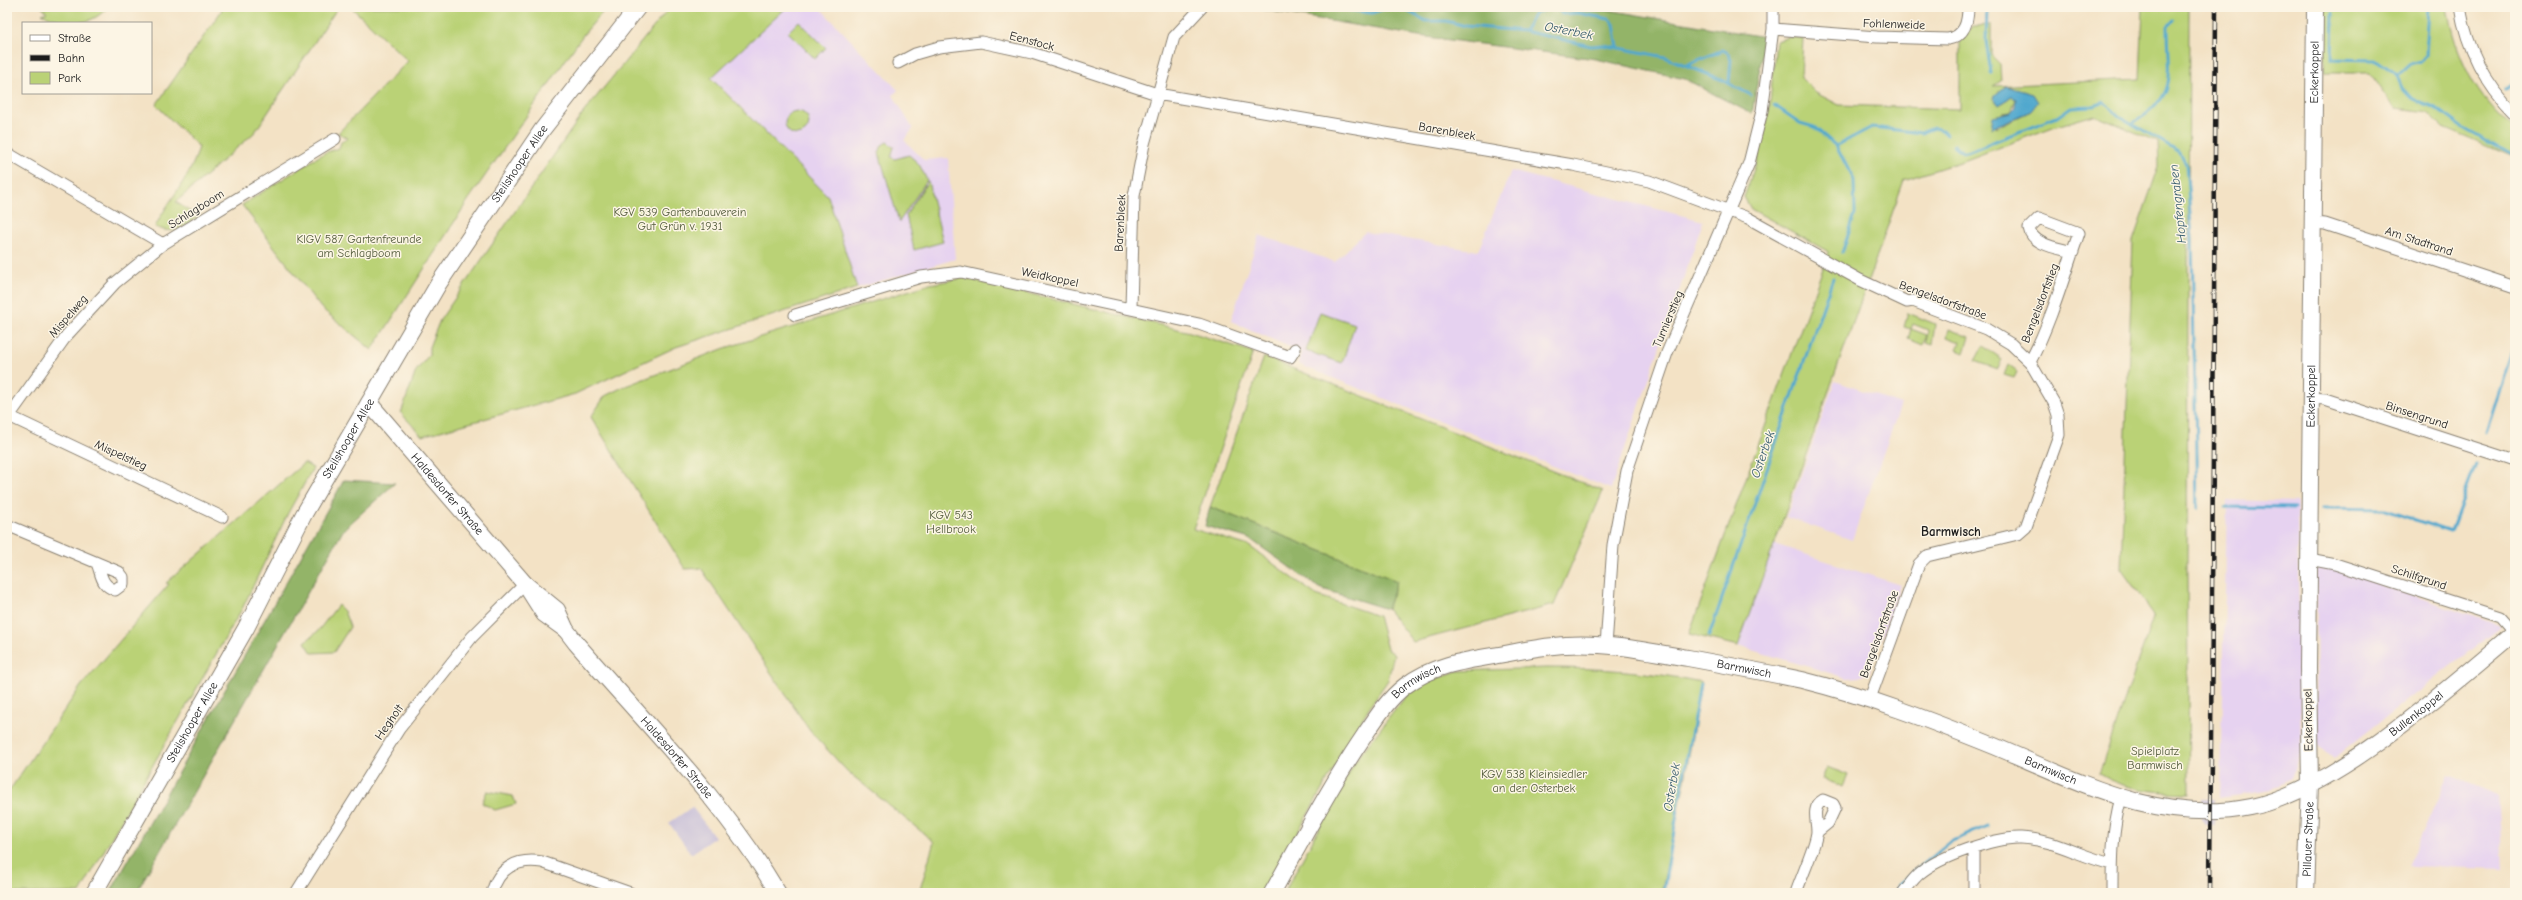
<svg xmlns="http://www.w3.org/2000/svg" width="2522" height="900" font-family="'Comic Neue',sans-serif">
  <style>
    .built { fill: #e6d2f0 }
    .industrial { fill: #c8bfd8 }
    .green { fill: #bad276; stroke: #6b7749; fill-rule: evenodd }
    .forest { fill: #93b467; stroke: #586842 }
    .water { fill: #51a8ce; stroke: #366275 }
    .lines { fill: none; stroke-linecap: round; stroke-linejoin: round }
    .stream { stroke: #51a8ce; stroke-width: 3 }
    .street-casing { stroke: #887f70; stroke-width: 13 }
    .secondary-casing { stroke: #887f70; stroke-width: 18 }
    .street { stroke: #fff; stroke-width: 11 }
    .secondary { stroke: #fff; stroke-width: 16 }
    .rail-casing { stroke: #1c1c1c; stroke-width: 4.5 }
    .rail { stroke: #fcf5e5; stroke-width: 3; stroke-dasharray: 9; stroke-linecap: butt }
    .labels { text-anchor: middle; stroke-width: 3; stroke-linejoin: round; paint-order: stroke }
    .street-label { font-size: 12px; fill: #1c1c1c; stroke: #fcf5e5 }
    .park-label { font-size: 12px; fill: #535c3c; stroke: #fcf5e5 }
    .water-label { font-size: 13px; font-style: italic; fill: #345b6c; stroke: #fcf5e5 }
    .neighbourhood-label { font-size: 13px; font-weight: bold; fill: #1c1c1c; stroke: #fcf5e5 }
  </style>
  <rect width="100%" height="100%" fill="#fcf5e5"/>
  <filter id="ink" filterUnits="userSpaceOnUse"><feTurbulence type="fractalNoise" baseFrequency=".025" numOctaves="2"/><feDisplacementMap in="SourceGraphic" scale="8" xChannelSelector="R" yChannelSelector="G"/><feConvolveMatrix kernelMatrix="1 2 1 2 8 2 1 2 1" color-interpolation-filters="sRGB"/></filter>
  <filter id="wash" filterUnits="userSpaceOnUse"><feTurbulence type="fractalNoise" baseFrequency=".012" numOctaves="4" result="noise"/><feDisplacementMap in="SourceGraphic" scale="16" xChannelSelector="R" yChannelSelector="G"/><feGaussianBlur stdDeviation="0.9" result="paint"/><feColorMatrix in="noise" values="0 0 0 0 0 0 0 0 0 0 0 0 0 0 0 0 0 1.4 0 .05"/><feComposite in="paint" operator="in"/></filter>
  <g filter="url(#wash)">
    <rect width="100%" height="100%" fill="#f3e2c5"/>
    <path class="built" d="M 787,7 L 819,7 L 898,90 L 893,95 L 913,129 L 904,140 L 924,160 L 948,158 L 955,259 L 857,288 L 828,196 L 711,77 Z
      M 1511,171 L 1703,221 L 1611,489 L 1298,364 L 1301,352 L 1231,321 L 1259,235 L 1335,262 L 1365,232 L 1478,251 Z
      M 1835,381 L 1901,404 L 1852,540 L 1786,517 Z
      M 2227,500 L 2297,502 L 2301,753 L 2291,779 L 2271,790 L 2221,798 Z
      M 1774,544 L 1900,585 L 1869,673 L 1859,677 L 1847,678 L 1738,646 Z
      M 2317,562 L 2501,626 L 2333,759 L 2316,744 Z
      M 2448,775 L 2498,795 L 2503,869 L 2408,866 Z"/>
    <path class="industrial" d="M 2202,799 L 2215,799 L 2215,825 L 2206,825 L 2202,820 Z
      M 692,807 L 715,837 L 691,854 L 669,823 Z"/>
    <path class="green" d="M 41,7 L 108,7 C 88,29 67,24 42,14 L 47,12 Z
      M 219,7 L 338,7 L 255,132 L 176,202 L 198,217 C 180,229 176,235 155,227 C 168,200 192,176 199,147 L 156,105 L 222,10 Z
      M 351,7 L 607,7 L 583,35 L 469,199 L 372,350 L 321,308 L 242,205 L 324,153 L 339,148 L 341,142 L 348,138 L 338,133 L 408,61 Z
      M 670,7 L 787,7 L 711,78 L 828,196 L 857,288 L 676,347 L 575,394 L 422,436 L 401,413 L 416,371 L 429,355 L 429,347 L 440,320 L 583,113 Z
      M 2143,7 L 2189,7 L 2187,574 L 2189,793 C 2158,792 2126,791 2099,774 L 2154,615 L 2121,569 L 2133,241 L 2159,166 L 2158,142 L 2094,115 L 2053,127 L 1966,160 L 1904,180 L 1738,646 L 1689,634 L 1829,252 L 1751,209 L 1744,197 L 1759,155 L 1769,113 L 1776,41 L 1789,37 L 1803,38 L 1801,78 L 1816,93 L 1839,105 L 1960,109 L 1960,42 L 1973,26 L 1991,25 L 1991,55 L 2000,64 L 2001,81 L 1993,86 L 2140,79 ZM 2006,86 L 2015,88 L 2031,111 L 1995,128 L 2002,113 L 2011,112 L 2016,99 L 2012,97 L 1999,105 L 1994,99 L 1995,95 Z
      M 2325,7 L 2447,7 C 2455,56 2476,99 2515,130 L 2515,158 L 2443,128 L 2428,113 L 2395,109 L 2370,73 L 2324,73 Z
      M 799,21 L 826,48 L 815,59 L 788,32 Z
      M785 123a12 12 0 1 1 24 0a12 12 0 1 1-24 0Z
      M 887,142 L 894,147 L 891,157 L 895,159 L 909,155 L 919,164 L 927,180 L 899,222 L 879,153 L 882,145 Z
      M 928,181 L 943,242 L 914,250 L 906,215 Z
      M 964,278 L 1190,332 L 1253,352 L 1193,529 L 1249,546 L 1316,595 L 1378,616 L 1387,649 L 1394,654 L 1388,680 L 1368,709 L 1263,893 L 919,893 L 934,842 L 847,771 L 810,731 L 701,568 L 685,569 L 591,417 L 605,396 L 623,387 L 725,348 L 930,284 Z
      M 1320,312 L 1355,324 L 1342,363 L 1306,351 Z
      M 1908,313 L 1935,324 L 1932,345 L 1926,343 L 1928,330 L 1913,324 L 1911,329 L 1904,327 Z
      M 1911,329 L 1927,335 L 1923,345 L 1908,339 Z
      M 1949,329 L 1969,337 L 1964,353 L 1957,350 L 1960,342 L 1947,337 Z
      M 1983,346 L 2002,359 L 1998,369 L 1975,361 Z
      M 1264,357 L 1603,491 L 1554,605 L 1413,642 L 1387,609 L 1397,581 L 1210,507 Z
      M 2008,365 L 2017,372 L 2014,378 L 2004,375 Z
      M 304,463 L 313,468 L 288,513 L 243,607 L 80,893 L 7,893 L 7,794 L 81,686 L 169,584 L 166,583 Z
      M 338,605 L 344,611 L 350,627 L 334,652 L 312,653 L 305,642 L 318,631 Z
      M 1546,668 C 1598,668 1650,671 1701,682 L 1685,780 L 1661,893 L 1284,893 L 1356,760 L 1413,687 L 1457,671 Z
      M 1827,767 L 1848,775 L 1843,787 L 1822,779 Z
      M 487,791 L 513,796 L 516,804 L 495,810 L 482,803 Z"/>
    <path class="forest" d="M 1247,7 L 1591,7 L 1765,37 L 1752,114 L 1685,79 L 1596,59 L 1419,36 Z
      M 344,480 L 395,483 L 344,529 L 136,893 L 110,893 Z
      M 1210,507 L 1397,581 L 1387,609 L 1319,588 L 1250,539 L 1205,526 Z"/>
    <path class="water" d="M 2006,86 L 2033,94 L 2038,102 L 2031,111 L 1991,128 L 1993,116 L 2011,112 L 2015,108 L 2016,99 L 2012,97 L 1999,105 L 1994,99 L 1995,95 Z"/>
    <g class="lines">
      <path class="stream" d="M 1327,7 L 1372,13 L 1388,7
        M 1400,7 L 1426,21 L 1446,21 L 1466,26 L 1524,31 L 1591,46 L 1604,45 L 1665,57 L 1720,79 L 1751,95
        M 1556,7 L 1562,14 L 1578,13 L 1609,19 L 1614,24 L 1618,48
        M 1987,7 L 1986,41 L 1991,73
        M 2333,13 L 2332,59 L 2375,60 L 2398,76 L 2403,88 L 2413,99 L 2434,107 L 2461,127 L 2515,157
        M 1524,31 L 1535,14 L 1549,7
        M 1689,64 L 1723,50 L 1728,53 L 1731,60 L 1729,83
        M 2398,76 L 2411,64 L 2421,61 L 2425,56 L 2428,7
        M 2504,89 L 2515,81
        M 1774,105 L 1800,123 L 1814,127 L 1836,146 L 1854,180 L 1855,214 L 1842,253
        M 2133,123 C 2180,95 2168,75 2168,26 L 2174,21
        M 1954,145 L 1963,152 L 1967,152 L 2057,117 L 2071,107 L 2093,106 L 2104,102 L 2119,116 L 2180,152 L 2186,164 L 2192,238 L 2197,508
        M 1836,146 L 1872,127 L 1921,133 L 1934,128 L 1942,130 L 1947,135
        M 2486,433 L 2515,342
        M 2224,507 L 2294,508
        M 2323,508 L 2383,509 L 2451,532 L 2476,464
        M 1709,636 L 1833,278
        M 1663,893 L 1700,684
        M 1893,893 L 1898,885 L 1951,842 L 1987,826"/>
    </g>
  </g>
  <g filter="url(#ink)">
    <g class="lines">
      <defs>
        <path id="street" d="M 2460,7 C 2467,50 2485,84 2515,114
          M 1773,29 L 1877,37 L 1948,39 C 1965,36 1968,22 1968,7
          M 898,63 L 915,54 L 939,47 L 981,42 L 1032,53 L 1157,94 L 1573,165 L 1649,181 L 1748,218 L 1860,280 L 1907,302 L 1913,301 L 1986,329 L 2011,344 L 2030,362 L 2054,403 L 2058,415 L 2059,435 L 2026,527 L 2018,534 L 1927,556 L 1919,564 L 1869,701
          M 7,153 L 163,244
          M 2314,223 L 2325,224 L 2515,287
          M 1131,308 L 1134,196 L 1144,144 L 1174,37 L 1202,7
          M 795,315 L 921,277 L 961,272 L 1199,324 L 1290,357 L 1295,349
          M 2030,362 C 2051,322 2064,276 2079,233 L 2039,218 L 2029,228 C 2032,245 2058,248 2073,252
          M 2311,398 L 2325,399 L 2515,461
          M 9,416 L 222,517
          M 7,419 L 67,335 L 115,283 L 163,244 L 335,139
          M 7,525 L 119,572 L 123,577 L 123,584 L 115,590 C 101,585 102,576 97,563
          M 2309,559 L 2335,564 L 2500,617 L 2514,633
          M 1606,646 L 1613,545 L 1627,471 L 1667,353 L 1749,163 L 1762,111 L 1773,29 L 1773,7
          M 1974,848 L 1974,893
          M 296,893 L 399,729 L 472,637 L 525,584
          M 492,893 C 498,868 517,858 542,862 L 630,893
          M 1796,893 C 1800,880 1817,843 1817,831 C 1817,821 1811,807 1823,800 L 1833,804 L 1835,808 L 1828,823 L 1817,832
          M 1903,893 C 1908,887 1913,879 1919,874 C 1938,857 1995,837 2021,838 C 2053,839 2081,857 2112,864
          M 2112,893 C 2112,861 2112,829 2121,798"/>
        <g id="secondary">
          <path id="s1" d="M 369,403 L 525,584 L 544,614 L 566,630"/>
          <path id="s2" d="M 525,584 L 557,610 L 566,630 L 576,643 C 646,724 723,800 778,893"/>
          <path id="s3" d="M 94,893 L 246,628 L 304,514 L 439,283 L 542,130 L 638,7"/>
          <path id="s4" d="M 1272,893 C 1302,840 1330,786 1364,736 C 1376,718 1388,699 1405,686 C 1431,666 1462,661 1493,656 C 1517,652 1541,646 1565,645 C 1605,642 1648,651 1688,658 C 1726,665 1764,672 1802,680 C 1867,696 1932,721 1994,746 C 2076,780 2159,826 2251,807 C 2338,789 2446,689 2515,632"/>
          <path id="s5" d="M 2306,893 L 2310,784 L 2308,668 L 2315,7"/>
        </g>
      </defs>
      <use href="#street" class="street-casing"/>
      <use href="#secondary" class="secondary-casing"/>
      <use href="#street" class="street"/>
      <use href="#secondary" class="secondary"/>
      <defs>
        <path id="rail" d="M 2210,893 L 2216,7"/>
      </defs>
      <use href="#rail" class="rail-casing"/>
      <use href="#rail" class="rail"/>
    </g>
  </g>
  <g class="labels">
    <g class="street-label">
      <text transform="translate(1894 24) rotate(2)" y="4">Fohlenweide</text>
      <text transform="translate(1032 41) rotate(15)" y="4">Eenstock</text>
      <text dy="4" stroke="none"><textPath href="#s5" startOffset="821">Eckerkoppel</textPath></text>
      <text transform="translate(1447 131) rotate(10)" y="4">Barenbleek</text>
      <text dy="4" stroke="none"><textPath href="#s3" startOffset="845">Steilshooper Allee</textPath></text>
      <text transform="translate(196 209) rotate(-32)" y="4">Schlagboom</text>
      <text transform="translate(1120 223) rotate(-87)" y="4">Barenbleek</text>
      <text transform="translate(2419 241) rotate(18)" y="4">Am Stadtrand</text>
      <text transform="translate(1050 277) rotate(12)" y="4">Weidkoppel</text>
      <text transform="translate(1943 300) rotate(20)" y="4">Bengelsdorfstraße</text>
      <text transform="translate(2040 303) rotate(-69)" y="4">Bengelsdorfstieg</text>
      <text transform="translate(68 316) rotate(-49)" y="4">Mispelweg</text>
      <text transform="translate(1668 319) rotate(-67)" y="4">Turnierstieg</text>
      <text dy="4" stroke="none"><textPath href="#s5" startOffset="497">Eckerkoppel</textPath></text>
      <text transform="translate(2417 415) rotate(18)" y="4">Binsengrund</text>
      <text dy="4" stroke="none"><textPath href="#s3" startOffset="521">Steilshooper Allee</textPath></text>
      <text transform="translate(121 455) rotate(25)" y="4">Mispelstieg</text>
      <text dy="4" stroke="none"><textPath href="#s1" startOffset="120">Haldesdorfer Straße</textPath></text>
      <text transform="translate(2419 577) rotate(18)" y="4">Schilfgrund</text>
      <text transform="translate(1879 634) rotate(-70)" y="4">Bengelsdorfstraße</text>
      <text dy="4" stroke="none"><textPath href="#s4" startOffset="595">Barmwisch</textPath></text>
      <text dy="4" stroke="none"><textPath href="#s4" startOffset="259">Barmwisch</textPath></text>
      <text dy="4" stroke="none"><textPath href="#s4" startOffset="1317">Bullenkoppel</textPath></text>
      <text transform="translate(2308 720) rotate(-91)" y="4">Eckerkoppel</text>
      <text dy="4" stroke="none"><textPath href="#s3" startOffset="197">Steilshooper Allee</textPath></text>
      <text transform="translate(389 722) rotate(-55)" y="4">Hegholt</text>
      <text dy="4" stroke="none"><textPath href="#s2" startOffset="232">Haldesdorfer Straße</textPath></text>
      <text dy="4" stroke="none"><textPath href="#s4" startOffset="919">Barmwisch</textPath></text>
      <text dy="4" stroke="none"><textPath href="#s5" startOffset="54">Pillauer Straße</textPath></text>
    </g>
    <g class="park-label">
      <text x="680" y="216">KGV 539 Gartenbauverein<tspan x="680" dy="14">Gut Grün v. 1931</tspan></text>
      <text x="359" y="243">KlGV 587 Gartenfreunde<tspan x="359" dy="14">am Schlagboom</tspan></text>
      <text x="951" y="519">KGV 543<tspan x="951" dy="14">Hellbrook</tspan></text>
      <text x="2155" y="755">Spielplatz<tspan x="2155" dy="14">Barmwisch</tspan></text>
      <text x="1534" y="778">KGV 538 Kleinsiedler<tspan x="1534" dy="14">an der Osterbek</tspan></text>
    </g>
    <g class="water-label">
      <text transform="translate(1569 30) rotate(11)" y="5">Osterbek</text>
      <text transform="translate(2177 204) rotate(-96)" y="5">Hopfengraben</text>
      <text transform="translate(1762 454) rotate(-71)" y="5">Osterbek</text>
      <text transform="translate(1671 787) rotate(-80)" y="5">Osterbek</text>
    </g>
    <g class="neighbourhood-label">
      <text x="1951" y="536">Barmwisch</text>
    </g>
  </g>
  <rect width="2522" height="900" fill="none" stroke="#fcf5e5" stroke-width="24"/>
  <rect x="22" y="22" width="130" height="72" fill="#fcf5e5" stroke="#a29e95"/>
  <rect x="30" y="35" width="20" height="6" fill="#ffffff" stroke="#a29e95"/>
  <text x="58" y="42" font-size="12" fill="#1c1c1c">Straße</text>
  <rect x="30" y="55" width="20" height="6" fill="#1c1c1c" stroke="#a29e95"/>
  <text x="58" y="62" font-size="12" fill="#1c1c1c">Bahn</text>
  <rect x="30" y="72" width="20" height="12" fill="#bad276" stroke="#a29e95"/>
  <text x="58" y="82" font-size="12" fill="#1c1c1c">Park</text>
</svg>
